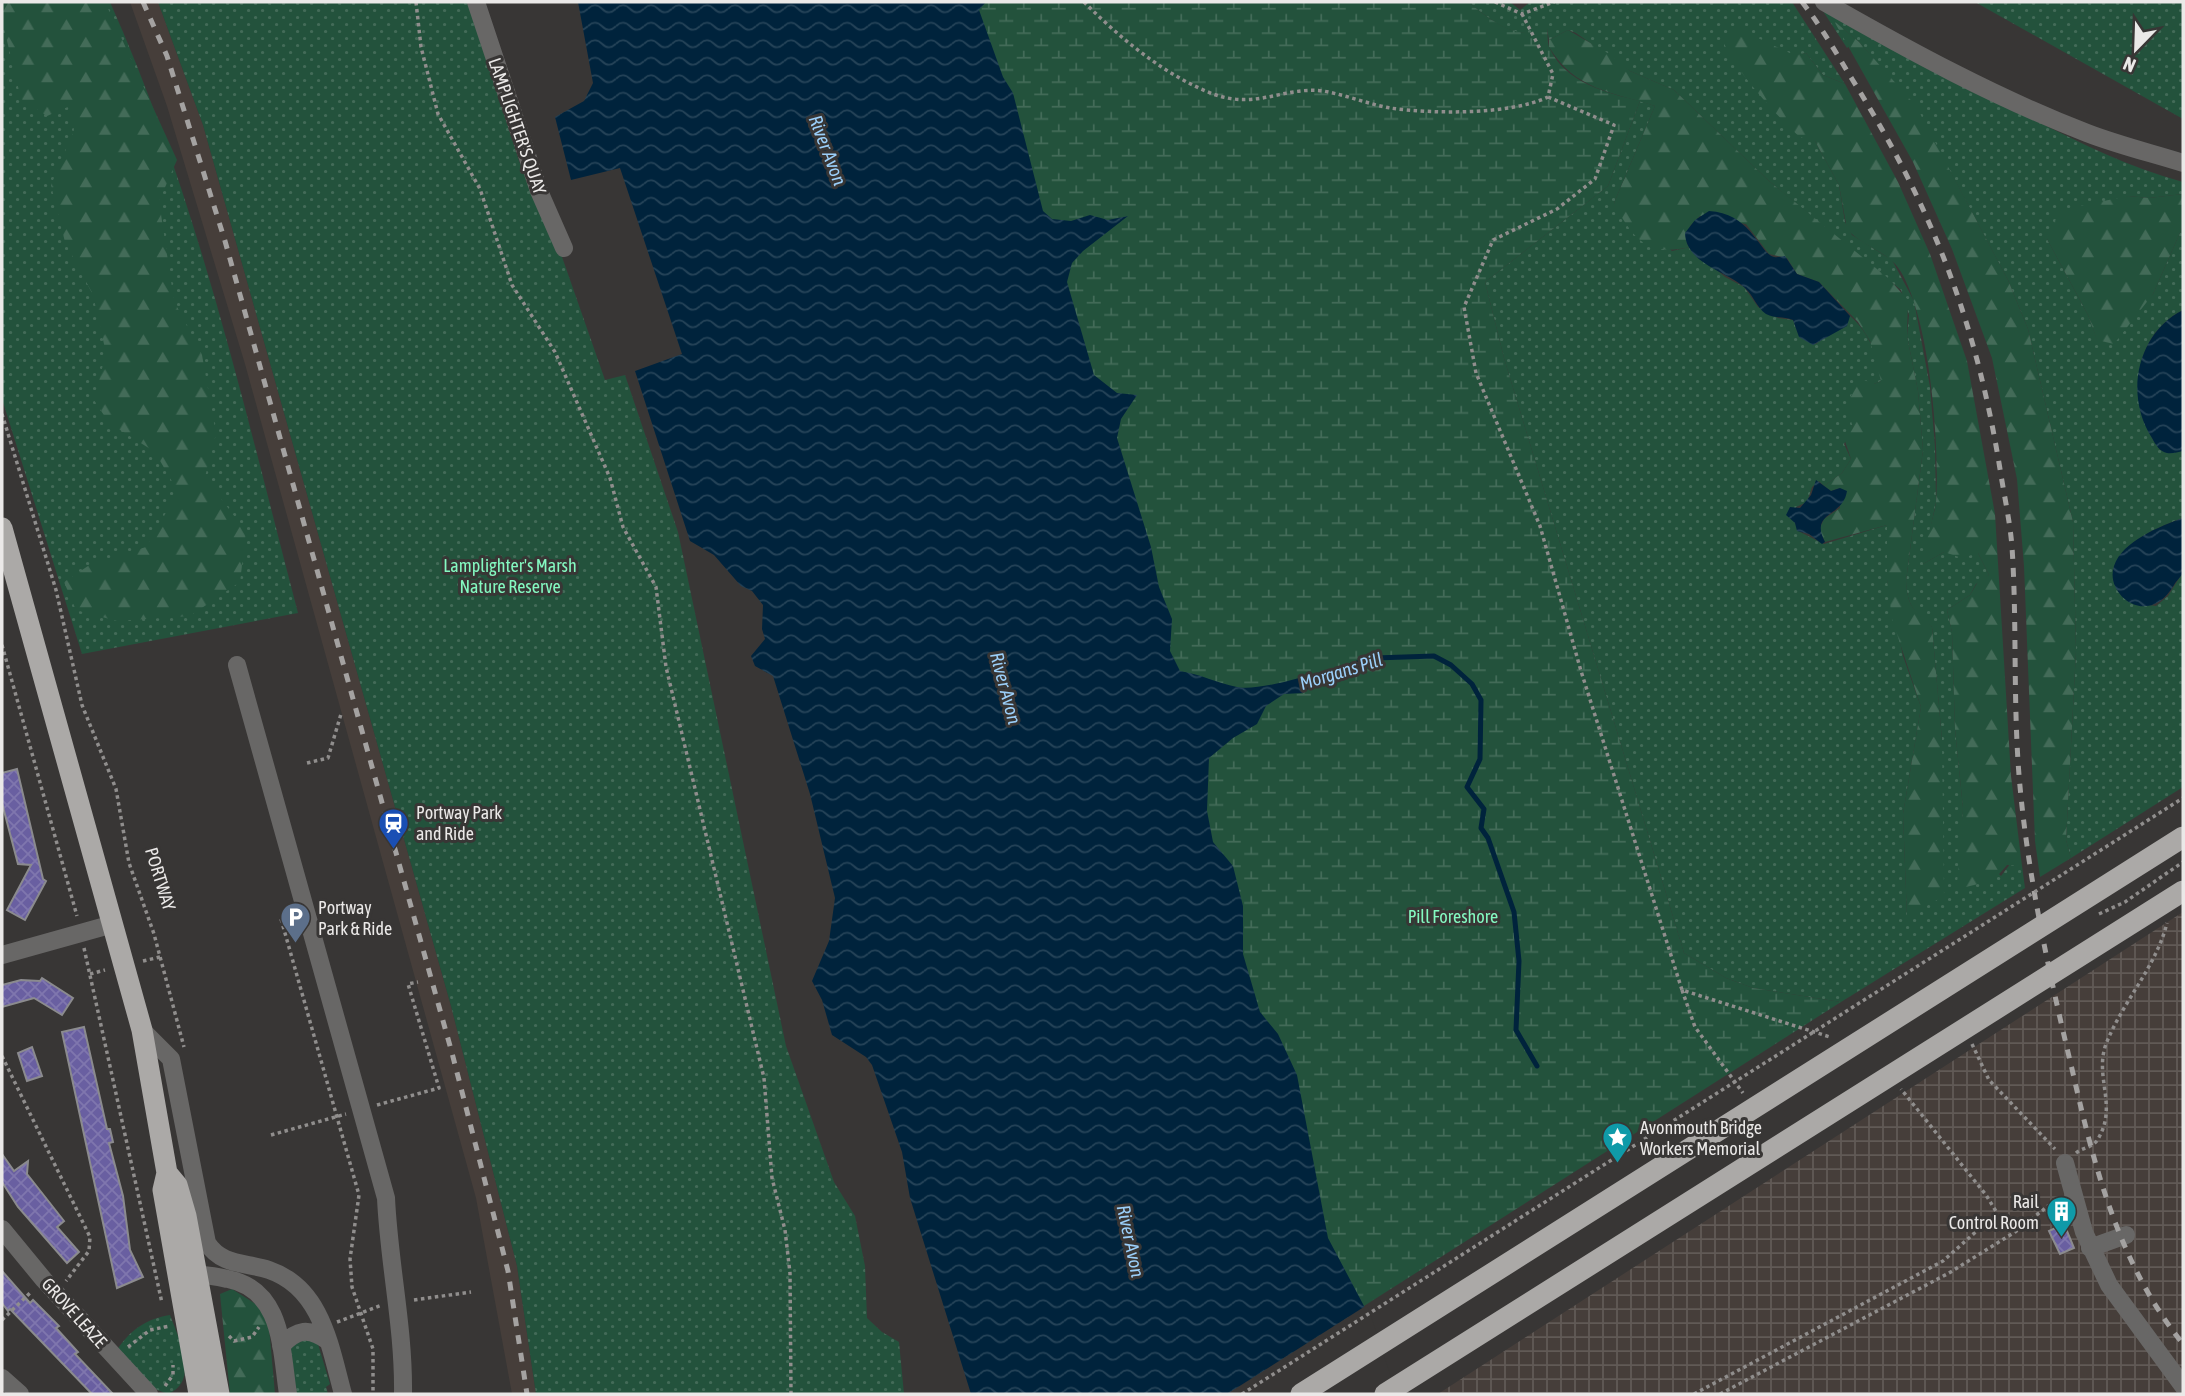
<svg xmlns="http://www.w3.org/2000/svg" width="2185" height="1396" font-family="'Asap Condensed',sans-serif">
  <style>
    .built { fill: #463e3a }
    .industrial { fill: url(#industrial-grid) }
    .green { fill: url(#green-dots) }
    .forest { fill: url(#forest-firs) }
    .wetland { fill: url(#wetland-marsh) }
    .water { fill: url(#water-waves) }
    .pier { fill: #383635 }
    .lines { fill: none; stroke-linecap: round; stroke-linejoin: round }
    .stream { stroke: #00233c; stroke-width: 5 }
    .building { fill: url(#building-cross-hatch); stroke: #8b8b8e; stroke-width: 2 }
    .path { stroke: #908e8d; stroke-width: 3.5; stroke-dasharray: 3.5 3.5; stroke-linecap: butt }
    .minor { stroke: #686766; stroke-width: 18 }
    .highway { stroke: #aba9a7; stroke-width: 21 }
    .rail { stroke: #a4a2a1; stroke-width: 5; stroke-dasharray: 9 9; stroke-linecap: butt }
    .path-bridge { stroke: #908e8d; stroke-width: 3.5; stroke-dasharray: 3.5 3.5; stroke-linecap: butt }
    .highway-bridge { stroke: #aba9a7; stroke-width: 21 }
    .labels { text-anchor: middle; stroke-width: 6; stroke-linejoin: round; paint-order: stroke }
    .street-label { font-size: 18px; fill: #ebe9e8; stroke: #383635 }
    .park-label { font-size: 18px; fill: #84f9c1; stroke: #383635 }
    .poi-label { font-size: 18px; fill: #ebe9e8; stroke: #383635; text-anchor: start }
    .water-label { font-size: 19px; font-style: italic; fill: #9bcff9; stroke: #383635 }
  </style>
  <defs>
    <pattern id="industrial-grid" width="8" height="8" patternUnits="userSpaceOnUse" patternTransform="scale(1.75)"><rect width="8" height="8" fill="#463e3a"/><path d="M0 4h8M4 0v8" fill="none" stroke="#615a56"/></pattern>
    <pattern id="green-dots" width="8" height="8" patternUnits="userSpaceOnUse" patternTransform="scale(1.75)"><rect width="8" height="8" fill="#23523c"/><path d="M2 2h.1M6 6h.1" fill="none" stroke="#436b58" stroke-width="1.8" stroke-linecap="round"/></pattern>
    <pattern id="forest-firs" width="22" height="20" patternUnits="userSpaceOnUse" patternTransform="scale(1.75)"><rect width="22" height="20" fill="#23523c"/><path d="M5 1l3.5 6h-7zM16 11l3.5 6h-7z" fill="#436b58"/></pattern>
    <pattern id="wetland-marsh" width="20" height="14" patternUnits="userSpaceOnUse" patternTransform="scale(1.75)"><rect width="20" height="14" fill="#23523c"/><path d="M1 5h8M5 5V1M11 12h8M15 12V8" fill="none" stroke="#436b58"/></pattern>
    <pattern id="water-waves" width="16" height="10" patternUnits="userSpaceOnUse" patternTransform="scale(1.75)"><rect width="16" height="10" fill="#00233c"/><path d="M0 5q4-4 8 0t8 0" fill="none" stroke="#254358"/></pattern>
    <pattern id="building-cross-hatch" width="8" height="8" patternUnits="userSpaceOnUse" patternTransform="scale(1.75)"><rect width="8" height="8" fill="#695fa1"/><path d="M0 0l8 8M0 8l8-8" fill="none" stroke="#7f76ae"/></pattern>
  </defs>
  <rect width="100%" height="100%" fill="#383635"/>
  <path class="built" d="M 130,2 L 158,2 L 203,125 L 451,1006 L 517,1266 L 536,1394 L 512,1394 L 476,1198 L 245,364 L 167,106 Z"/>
  <path class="industrial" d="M 2183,912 L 2183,1394 L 1438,1394 Z"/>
  <path class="green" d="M 2,2 L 110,2 C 197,197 244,407 298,613 L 82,654 L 2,399 Z
    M 158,2 L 468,2 L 519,161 L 561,254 L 605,380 L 625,375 L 678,532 L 786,1046 L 834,1182 L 855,1216 L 865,1266 L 867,1318 L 882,1332 L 899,1342 L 904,1394 L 536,1394 L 517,1266 L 451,1006 L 203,125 Z
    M 1468,2 L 1510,2 L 1520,10 L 1530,2 L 1792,2 L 1845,84 L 1823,75 L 1806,53 L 1794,56 L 1739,30 L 1815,141 L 1839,185 L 1845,222 L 1852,235 L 1892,260 L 1914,301 L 1930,387 L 1935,447 L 1936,502 L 1923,564 L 1944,552 L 1978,553 L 1989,575 L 1976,584 L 1970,595 L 1947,610 L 1952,632 L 1955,729 L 1963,808 L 1962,838 L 2001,876 L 2011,863 L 2022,866 L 2025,888 L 1841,1002 L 1753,988 L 1726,978 L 1684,953 L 1504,358 L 1485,282 L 1608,186 L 1640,101 L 1655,106 L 1614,203 L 1672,251 L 1690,247 L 1725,277 L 1744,287 L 1758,307 L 1778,318 L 1793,320 L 1798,333 L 1816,344 L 1850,316 C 1867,330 1881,359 1881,381 L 1874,384 L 1851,416 L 1853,427 L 1844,444 L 1851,459 L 1842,473 L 1824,486 L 1819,481 L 1812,487 L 1807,502 L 1796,507 L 1795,523 L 1800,532 L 1824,544 L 1887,525 L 1887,580 L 1903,656 L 1921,707 L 1903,814 L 1907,916 L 1941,811 L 1942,740 L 1932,627 C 1914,612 1907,605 1906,581 L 1923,450 L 1918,391 L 1907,336 L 1909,315 L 1901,290 L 1769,181 L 1674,90 L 1630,71 L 1576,33 L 1568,30 L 1549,40 L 1547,28 C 1517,44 1490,19 1468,2 Z
    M 1975,2 L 2183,2 L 2183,119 Z
    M 1821,8 C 1884,44 1947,76 2011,108 C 2066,136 2124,166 2183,182 L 2183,194 L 2149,198 L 2128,196 L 2047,239 L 2088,315 L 2097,339 L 2153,294 L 2183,226 L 2183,310 C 2131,336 2126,406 2160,450 L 2183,451 L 2183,518 C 2159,526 2102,550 2115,585 C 2117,590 2124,599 2129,601 C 2136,605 2148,604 2156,606 L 2168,596 L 2183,572 L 2183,787 L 2071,858 L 2066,840 L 2076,651 L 2073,522 L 2028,329 L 2008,280 L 1950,171 L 1884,71 L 1859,42 L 1836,23 L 1851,45 L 1847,48 Z
    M 170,1315 C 179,1339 200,1381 168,1394 L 155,1389 L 117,1350 C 130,1330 146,1319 170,1315 Z
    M 309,1338 L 318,1344 L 330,1384 L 326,1387 L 328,1394 L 296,1394 L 289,1354 L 292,1345 Z"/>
  <path class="forest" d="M 2,2 L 105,2 L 177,160 L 159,201 L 174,301 L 202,355 L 216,434 L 205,477 L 246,532 L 240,582 L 190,616 L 117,621 L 76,610 L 64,582 L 91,564 L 146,547 L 178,492 L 155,452 L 109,423 L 94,400 L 106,353 L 93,295 L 65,242 L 51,185 L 74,130 L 70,106 L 47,116 L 21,99 L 2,20 Z
    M 1834,21 L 1859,42 L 1916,106 L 2008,280 L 2028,329 L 2073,522 L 2076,651 L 2066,840 L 2071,858 L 2040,877 L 2035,841 L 2024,566 L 2017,479 L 1992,358 L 1952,249 L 1913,162 Z
    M 1739,29 L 1794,55 L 1806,53 L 1823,75 L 1845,84 L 1898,182 L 1930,254 L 1967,361 L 1995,514 L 2011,776 L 2022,866 L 2007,865 L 1994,880 L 1962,888 L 1957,885 L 1963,808 L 1955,729 L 1952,632 L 1947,610 L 1970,595 L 1979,580 L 1989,575 L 1978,553 L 1962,558 L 1944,552 L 1923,564 C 1921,553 1934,519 1936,502 C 1940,445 1930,321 1901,272 C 1889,251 1862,247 1847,229 L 1839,185 L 1815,141 C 1809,140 1804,139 1799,136 C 1782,122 1728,62 1724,42 Z
    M 1568,30 L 1611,55 L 1630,71 L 1674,90 L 1769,181 L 1888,278 L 1908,300 L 1907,336 L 1918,391 L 1923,450 L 1906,581 C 1908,610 1914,608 1932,627 L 1942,740 L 1944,896 L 1907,917 L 1903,814 L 1921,707 L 1892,619 L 1887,580 L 1887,525 L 1825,542 L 1819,530 L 1824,519 L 1840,508 L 1840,488 L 1831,491 L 1824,486 L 1842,473 L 1851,459 L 1844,438 L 1853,427 L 1846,407 L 1859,378 L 1874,384 L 1881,381 L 1870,341 L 1858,322 L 1819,282 L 1797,274 L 1787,258 L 1769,254 L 1746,224 L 1700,216 L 1690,226 L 1687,244 L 1690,247 C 1647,257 1633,239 1614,203 L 1655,106 C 1612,92 1575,90 1549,47 L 1549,40 Z
    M 2183,194 L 2183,226 L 2153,294 L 2114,344 L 2097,340 L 2088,315 L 2047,239 L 2060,210 L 2128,196 L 2149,198 Z
    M 232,1289 L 257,1305 L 268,1316 L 275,1394 L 230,1394 L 220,1294 Z"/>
  <path class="wetland" d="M 867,2 L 1468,2 C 1490,19 1518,44 1547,27 C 1548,35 1547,43 1550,49 C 1566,83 1607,93 1640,101 L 1608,186 L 1485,282 L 1504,358 L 1684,953 L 1726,978 L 1753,988 L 1841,1002 L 1364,1306 L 1381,1362 L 1117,906 L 1250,691 L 1185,692 Z"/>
  <path class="water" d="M 578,2 L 986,2 L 979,10 L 1003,77 L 1013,93 L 1043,211 L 1052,219 L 1071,221 L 1090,215 L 1108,220 L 1128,216 L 1083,251 L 1072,263 L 1067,282 L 1094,375 L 1117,393 L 1137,395 L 1121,419 L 1117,438 L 1151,547 L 1159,587 L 1172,619 L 1170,651 L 1180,671 C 1200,674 1217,683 1237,687 C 1264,693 1348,663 1378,654 L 1383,657 L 1347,673 L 1323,677 L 1303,693 L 1284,694 L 1266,706 L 1257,724 L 1233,738 L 1209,758 L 1207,811 L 1213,842 L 1233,866 L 1243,906 L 1243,954 L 1260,1012 L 1278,1034 L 1297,1075 L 1328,1238 L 1364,1306 L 1394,1394 L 971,1394 L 910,1198 L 902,1152 L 872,1065 L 866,1057 L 832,1035 L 822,1000 L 812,981 L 829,941 L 835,898 L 810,794 L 773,676 L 755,666 L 751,656 L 765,639 L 762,629 L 763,605 L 752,591 L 741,586 L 714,555 L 690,541 L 635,371 L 682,354 L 620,168 L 571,180 L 555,117 L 584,101 L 593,83 Z
    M 1709,211 C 1751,213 1760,254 1774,257 C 1778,258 1782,256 1785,256 L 1797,274 L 1819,282 L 1850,316 L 1847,326 L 1813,345 L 1799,337 L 1793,320 C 1784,316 1775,319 1766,314 C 1756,307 1754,296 1745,288 C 1727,271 1686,264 1685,233 L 1695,220 Z
    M 2183,310 L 2183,451 C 2178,452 2172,454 2167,453 C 2160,452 2155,444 2152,438 C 2124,395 2137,333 2183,310 Z
    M 1816,480 L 1831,491 L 1840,488 L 1847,491 C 1843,518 1809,511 1825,542 L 1822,544 L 1809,534 L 1797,531 L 1795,523 L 1786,515 L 1790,507 L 1800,508 L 1811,495 Z
    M 2183,518 C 2183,530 2185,562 2183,572 C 2182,576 2176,581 2174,585 C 2148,630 2104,594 2114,566 C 2122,541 2161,526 2183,518 Z"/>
  <path class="pier" d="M 1367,1305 L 1397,1394 L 1227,1394 Z"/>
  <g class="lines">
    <path class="stream" d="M 1375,658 L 1434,656 L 1451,665 L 1472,684 L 1481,700 L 1480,759 L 1467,787 L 1484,809 L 1481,828 L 1488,838 L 1514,912 L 1519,961 L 1516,1030 L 1537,1066"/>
  </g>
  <path class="building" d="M 17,769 L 43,879 L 46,881 L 25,920 L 7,910 L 31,865 L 18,864 L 2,803 L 2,773 Z
    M 42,978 L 73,998 L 62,1015 L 34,998 L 2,1007 L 2,985 L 21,980 L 40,981 Z
    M 84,1027 L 107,1129 L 110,1129 L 113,1142 L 109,1143 L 123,1196 L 130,1250 L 143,1277 L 117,1288 L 62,1032 Z
    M 32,1047 L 42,1076 L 27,1081 L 18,1053 Z
    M 2,1154 L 14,1171 L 28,1161 L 27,1174 L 64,1221 L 57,1227 L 79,1252 L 67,1263 L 18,1207 L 2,1182 Z
    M 2064,1224 L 2074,1248 L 2060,1254 L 2049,1231 Z
    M 2,1271 L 30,1303 L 33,1300 L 59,1326 L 56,1328 L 78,1352 L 75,1354 L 113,1394 L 92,1394 L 10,1309 L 8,1311 L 2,1303 Z"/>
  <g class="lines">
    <path class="path" d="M 416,2 L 421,47 L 438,114 L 480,189 L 512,285 L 555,352 L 610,478 L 623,527 L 656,587 L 666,667 L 764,1078 L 772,1178 L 785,1230 L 790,1273 L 791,1394
      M 1084,2 C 1120,38 1164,75 1213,94 C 1257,110 1284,86 1323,91 C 1346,95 1368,104 1390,108 C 1433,114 1510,115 1548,97 L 1553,74 L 1522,14
      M 1495,2 L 1522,14 L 1554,2
      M 1548,97 L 1614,125 L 1595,179 L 1557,209 L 1493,240 L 1464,307 L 1476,373 L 1540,526 L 1581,671 L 1682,990 L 1830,1037
      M 2,414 L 56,590 L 82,705 L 116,789 L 129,863 L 154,934 L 184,1047
      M 2,645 L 77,916
      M 307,763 L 328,758 L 341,714
      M 2099,914 L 2125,902 L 2183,862
      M 281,919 L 359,1195 L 350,1259 L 352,1287 L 373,1349 L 373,1394
      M 84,948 L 162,1303
      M 143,961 L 160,957
      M 90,974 L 105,970
      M 1682,990 L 1695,1027 L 1743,1093
      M 1972,1044 L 1989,1080 L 2055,1149
      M 2,1056 L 90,1237 L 89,1251 L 66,1281
      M 377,1105 L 439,1088 L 408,984 L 418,982
      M 271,1135 L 346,1114
      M 2076,1153 C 2083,1147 2093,1148 2098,1139 C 2118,1106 2094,1077 2106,1044 C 2123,1001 2156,967 2167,923
      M 414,1300 L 471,1292
      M 2,1320 L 32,1291
      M 337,1322 L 382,1305
      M 229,1336 L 234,1341 L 252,1337 L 259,1327
      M 128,1347 L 150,1330 L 170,1326
      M 165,1386 L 173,1375 L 173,1365
      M 1694,1394 L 1943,1261 L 1997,1213 L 1986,1195 L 1901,1089
      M 1720,1394 L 1949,1273 L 2015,1232 L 2057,1199"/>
    <path class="minor" d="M 476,2 L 539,191 L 564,248
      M 1824,2 C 1908,50 1996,98 2087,133 C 2118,145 2151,153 2183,163
      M 237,665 L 386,1198 C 389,1264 404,1328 403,1394
      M 2,955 L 113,924
      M 142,1030 L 171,1059 L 207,1243 C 222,1266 245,1262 269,1270 C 322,1288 330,1347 343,1394
      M 2065,1163 L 2084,1232 L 2109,1285 L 2183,1386
      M 2,1229 L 44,1280 L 149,1394
      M 2090,1248 L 2126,1235
      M 186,1277 C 201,1273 213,1276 228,1279 C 283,1290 281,1349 288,1394
      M 281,1346 C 297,1329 309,1327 328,1341
      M 2,1378 L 20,1394"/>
    <path class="highway" d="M 2,528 L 142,1030 L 167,1173 L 163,1190 L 199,1394
      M 167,1173 L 177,1185 L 186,1216 L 219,1394"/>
    <path class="rail" d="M 143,2 L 167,56 L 225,241 L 452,1053 L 508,1271 L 527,1394
      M 1802,2 C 1821,26 1836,53 1852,79 C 1932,207 1976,321 2000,469 C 2004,495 2010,521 2012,547 C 2017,622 2013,699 2019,775 C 2027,873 2049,973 2072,1069 C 2094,1166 2119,1265 2183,1344"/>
    <path class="path-bridge" d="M 1242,1394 L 2183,798"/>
    <path class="highway-bridge" d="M 1301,1394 L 2183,837
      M 1385,1394 L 2183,891"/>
  </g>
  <defs>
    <symbol id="station-pin" viewBox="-11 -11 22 30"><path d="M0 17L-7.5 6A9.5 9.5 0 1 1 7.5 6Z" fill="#1a4fb4" stroke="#383635"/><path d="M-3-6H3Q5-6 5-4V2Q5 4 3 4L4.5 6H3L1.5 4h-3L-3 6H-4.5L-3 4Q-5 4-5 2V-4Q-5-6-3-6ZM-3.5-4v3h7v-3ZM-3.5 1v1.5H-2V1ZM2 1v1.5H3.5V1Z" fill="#fff"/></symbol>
    <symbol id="parking-pin" viewBox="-11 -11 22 30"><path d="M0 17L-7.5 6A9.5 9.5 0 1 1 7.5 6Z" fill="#5c6f8a" stroke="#383635"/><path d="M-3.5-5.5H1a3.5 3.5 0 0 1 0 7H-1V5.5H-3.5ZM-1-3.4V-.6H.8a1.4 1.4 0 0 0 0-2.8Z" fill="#fff"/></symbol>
    <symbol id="sight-pin" viewBox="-11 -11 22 30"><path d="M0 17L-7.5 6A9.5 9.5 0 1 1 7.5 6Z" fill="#0f9aa8" stroke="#383635"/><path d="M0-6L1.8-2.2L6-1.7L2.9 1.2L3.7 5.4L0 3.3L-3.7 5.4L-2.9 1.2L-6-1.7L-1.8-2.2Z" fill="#fff"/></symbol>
    <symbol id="building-pin" viewBox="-11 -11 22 30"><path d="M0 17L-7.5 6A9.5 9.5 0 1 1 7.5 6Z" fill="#0f9aa8" stroke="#383635"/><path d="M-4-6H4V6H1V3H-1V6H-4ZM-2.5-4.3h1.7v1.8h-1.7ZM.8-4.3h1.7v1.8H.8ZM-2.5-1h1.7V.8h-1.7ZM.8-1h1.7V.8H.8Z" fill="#fff"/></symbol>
  </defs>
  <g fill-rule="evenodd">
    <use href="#station-pin" x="376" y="806" width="35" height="47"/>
    <use href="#parking-pin" x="278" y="900" width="35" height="47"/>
    <use href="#sight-pin" x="1600" y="1120" width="35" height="47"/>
    <use href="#building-pin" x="2044" y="1194" width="35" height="47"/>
  </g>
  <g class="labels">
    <g class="street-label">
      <text transform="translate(517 126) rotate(71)" y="6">LAMPLIGHTER'S QUAY</text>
      <text transform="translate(160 879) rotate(73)" y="6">PORTWAY</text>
      <text transform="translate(74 1313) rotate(48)" y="6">GROVE LEAZE</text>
    </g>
    <g class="park-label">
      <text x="510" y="572">Lamplighter's Marsh<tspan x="510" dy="21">Nature Reserve</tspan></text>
      <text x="1453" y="923">Pill Foreshore</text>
    </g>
    <g class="poi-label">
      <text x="416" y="819">Portway Park<tspan x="416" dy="21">and Ride</tspan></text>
      <text x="318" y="914">Portway<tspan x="318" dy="21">Park &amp; Ride</tspan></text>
      <text x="1640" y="1134">Avonmouth Bridge<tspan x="1640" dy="21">Workers Memorial</tspan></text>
      <text x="2039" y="1208" text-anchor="end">Rail<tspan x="2039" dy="21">Control Room</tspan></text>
    </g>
    <g class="water-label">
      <text transform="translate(828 150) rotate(69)" y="7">River Avon</text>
      <text transform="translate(1341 671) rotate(-17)" y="7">Morgans Pill</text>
      <text transform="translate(1006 688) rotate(75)" y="7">River Avon</text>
      <text transform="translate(1131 1241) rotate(78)" y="7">River Avon</text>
    </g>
  </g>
  <rect width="2185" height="1396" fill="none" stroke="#ebe9e8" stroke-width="7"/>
  <g transform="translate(2136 49) rotate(203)" stroke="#383635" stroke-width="5" paint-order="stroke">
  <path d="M0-5L12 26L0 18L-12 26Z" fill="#ebe9e8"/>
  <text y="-10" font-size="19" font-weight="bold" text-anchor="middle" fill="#ebe9e8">N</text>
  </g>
</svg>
